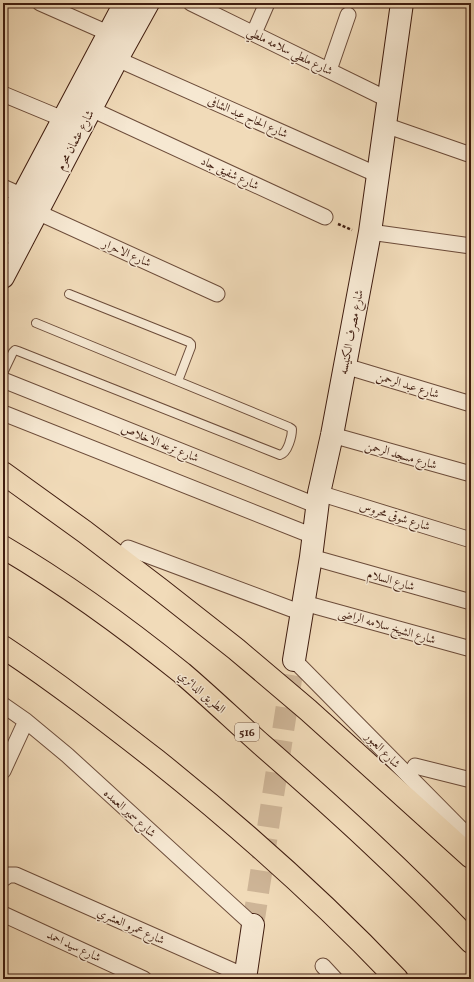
<svg xmlns="http://www.w3.org/2000/svg" width="474" height="982" font-family="Vollkorn,Amiri,serif">
  <style>
    .lines { fill: none; stroke-linecap: round; stroke-linejoin: round }
    .secondary-tunnel { stroke: #ceb597; stroke-width: 22; stroke-dasharray: 22 11; stroke-linecap: butt }
    .lane-casing { stroke: #6c4c3a; stroke-width: 10 }
    .street-casing { stroke: #6c4c3a; stroke-width: 17 }
    .secondary-casing { stroke: #401d10; stroke-width: 24 }
    .highway-casing { stroke: #401d10; stroke-width: 24 }
    .path { stroke: #401d10; stroke-width: 2.5; stroke-dasharray: 3 2; stroke-linecap: butt }
    .lane { stroke: #f6e8d2; stroke-width: 8 }
    .street { stroke: #f6e8d2; stroke-width: 15 }
    .secondary { stroke: #f6e8d2; stroke-width: 22 }
    .highway { stroke: #f1dbb9; stroke-width: 22 }
    .labels { text-anchor: middle; stroke-width: 3; stroke-linejoin: round; paint-order: stroke }
    .shield { fill: #f6e8d2; stroke: #775a4a; stroke-width: 1 }
    .shield-label { font-size: 11px; font-weight: bold; fill: #401d10 }
    .street-label { font-size: 12px; fill: #401d10; stroke: #f6e8d2 }
  </style>
  <rect width="100%" height="100%" fill="#f1dbb9"/>
  <filter id="stains"><feTurbulence type="fractalNoise" baseFrequency=".005" numOctaves="4"/><feColorMatrix values="0 0 0 0 .2 0 0 0 0 .09 0 0 0 0 .02 0 0 0 .5 -.17"/></filter>
  <radialGradient id="worn" r=".72"><stop offset=".6" stop-color="#630" stop-opacity="0"/><stop offset="1" stop-color="#630" stop-opacity=".3"/></radialGradient>
  <g class="lines">
    <path class="secondary-tunnel" d="M 253,925 L 294,660"/>
    <defs>
      <path id="lane" d="M 3,201 L 10,202 L 17,200
        M 69,294 L 189,342 L 191,344 L 191,347 L 178,381
        M 3,373 L 13,352 L 15,350 L 18,351 L 280,455 C 288,453 292,436 292,429 L 289,427 L 36,323"/>
      <path id="street" d="M 40,3 L 108,33
        M 191,3 L 389,100
        M 254,33 L 267,3
        M 117,59 L 378,175
        M 329,70 L 348,15
        M 3,94 L 63,119
        M 91,109 L 325,217
        M 385,125 L 471,155
        M 3,187 L 23,196
        M 37,212 L 217,294
        M 370,232 L 471,246
        M 345,366 L 471,404
        M 3,380 L 318,506
        M 3,413 L 313,536
        M 332,435 L 471,474
        M 319,493 L 471,540
        M 128,548 L 302,613
        M 311,557 L 471,602
        M 304,603 L 471,649
        M 294,660 L 471,839
        M 3,705 L 26,721 L 67,755 L 253,925
        M 415,766 L 471,780
        M 3,771 L 26,721
        M 3,879 L 9,875 L 16,875 L 245,976
        M 3,914 L 144,979
        M 323,966 L 335,979"/>
      <path id="secondary" d="M 3,233 L 125,3
        M 3,277 L 117,59 L 148,3
        M 294,660 L 311,557 L 319,493 L 332,435 L 370,232 L 402,3
        M 245,979 L 253,925"/>
      <path id="highway" d="M 3,473 L 85,532 L 161,590 L 236,649 L 308,710 L 471,857
        M 3,547 C 66,584 125,627 182,673 C 209,696 235,721 262,745 C 334,808 405,872 471,942
        M 3,647 C 56,682 106,721 156,760 C 241,828 322,900 397,979"/>
    </defs>
    <use href="#lane" class="lane-casing"/>
    <use href="#street" class="street-casing"/>
    <use href="#secondary" class="secondary-casing"/>
    <use href="#highway" class="highway-casing"/>
    <path class="path" d="M 338,224 L 352,230"/>
    <use href="#lane" class="lane"/>
    <use href="#street" class="street"/>
    <use href="#secondary" class="secondary"/>
    <use href="#highway" class="highway"/>
  </g>
  <g class="labels">
    <rect class="shield" x="235" y="723" width="24" height="18" rx="3"/>
    <g class="shield-label">
      <text x="247" y="736">516</text>
    </g>
    <g class="street-label">
      <text transform="translate(290 51) rotate(26)" y="4">شارع ملطي سلامه ملطي</text>
      <text transform="translate(248 117) rotate(24)" y="4">شارع الحاج عبد الشافى</text>
      <text transform="translate(75 140) rotate(-62)" y="4">شارع عثمان محرم</text>
      <text transform="translate(230 173) rotate(25)" y="4">شارع شفيق جاد</text>
      <text transform="translate(127 253) rotate(24)" y="4">شارع الاحرار</text>
      <text transform="translate(351 332) rotate(-79)" y="4">شارع مصرف الكنيسه</text>
      <text transform="translate(408 385) rotate(17)" y="4">شارع عبد الرحمن</text>
      <text transform="translate(160 443) rotate(22)" y="4">شارع ترعه الاخلاص</text>
      <text transform="translate(401 455) rotate(16)" y="4">شارع مسجد الرحمن</text>
      <text transform="translate(395 516) rotate(17)" y="4">شارع شوقى محروس</text>
      <text transform="translate(391 580) rotate(16)" y="4">شارع السلام</text>
      <text transform="translate(387 626) rotate(16)" y="4">شارع الشيخ سلامه الراضى</text>
      <text transform="translate(202 692) rotate(41)" y="4">الطريق الدائري</text>
      <text transform="translate(383 750) rotate(46)" y="4">شارع العبور</text>
      <text transform="translate(130 813) rotate(42)" y="4">شارع سمير العمده</text>
      <text transform="translate(131 926) rotate(24)" y="4">شارع عمرو العشري</text>
      <text transform="translate(74 946) rotate(25)" y="4">شارع سيد احمد</text>
    </g>
  </g>
  <rect width="474" height="982" fill="none" stroke="#f1dbb9" stroke-width="16"/>
  <rect x="4" y="4" width="466" height="974" fill="none" stroke="#401d10" stroke-width="2"/>
  <rect x="8" y="8" width="458" height="966" fill="none" stroke="#401d10"/>
  <rect width="100%" height="100%" filter="url(#stains)"/>
  <rect width="100%" height="100%" fill="url(#worn)"/>
</svg>
